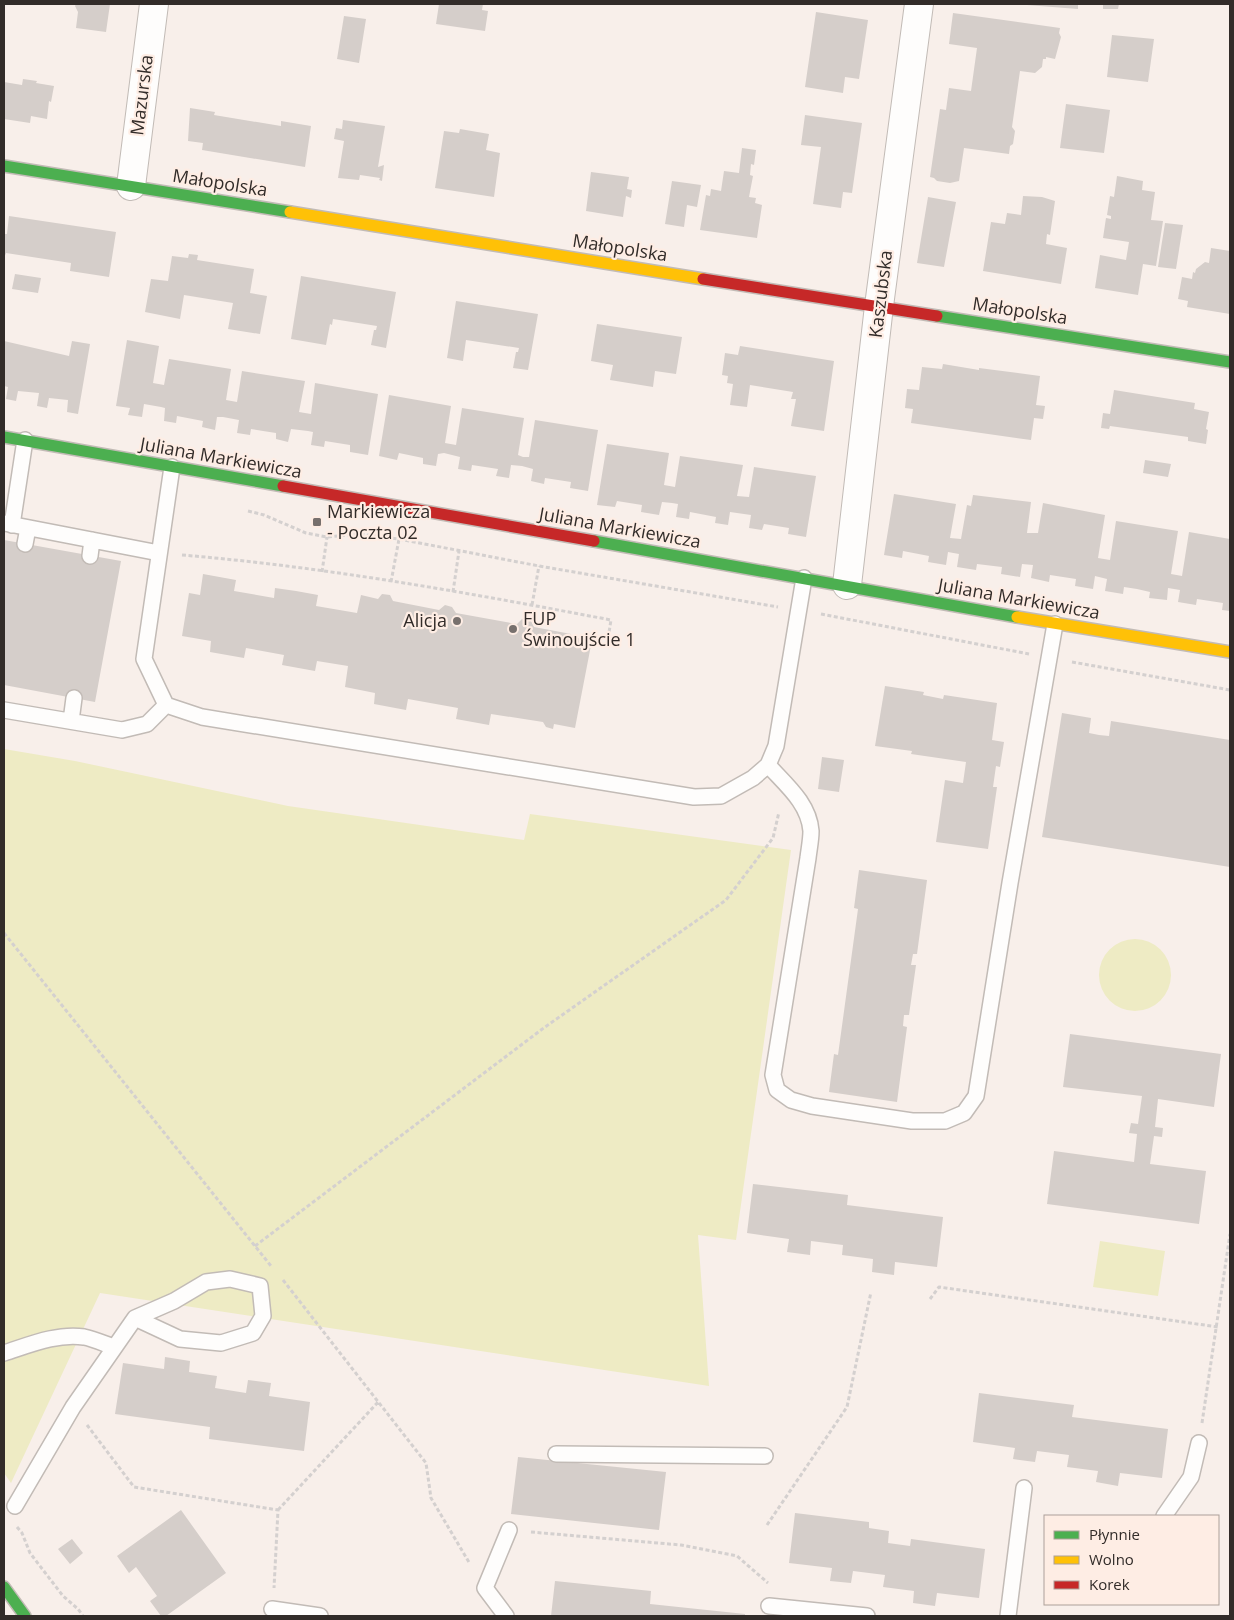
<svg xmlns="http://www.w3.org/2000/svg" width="1234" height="1620" font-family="'Open Sans',sans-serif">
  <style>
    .green { fill: #eeebc4 }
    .building { fill: #d5ceca }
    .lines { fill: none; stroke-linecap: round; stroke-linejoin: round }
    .lane-casing { stroke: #c2bbb6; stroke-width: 18 }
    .street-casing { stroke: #c2bbb6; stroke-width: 30 }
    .fast-casing { stroke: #c2bbb6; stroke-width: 14 }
    .slow-casing { stroke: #c2bbb6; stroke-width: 14 }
    .jam-casing { stroke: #c2bbb6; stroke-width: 14 }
    .path { stroke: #d4d0cf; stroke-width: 3; stroke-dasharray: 4 2.5; stroke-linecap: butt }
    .lane { stroke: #fefdfc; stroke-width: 15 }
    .street { stroke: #fefdfc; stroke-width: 28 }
    .fast { stroke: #4caf50; stroke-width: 11 }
    .slow { stroke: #ffc107; stroke-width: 11 }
    .jam { stroke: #c62828; stroke-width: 11 }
    .poi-dot { fill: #77706d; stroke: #feede4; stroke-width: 2 }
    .labels { text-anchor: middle; stroke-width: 4.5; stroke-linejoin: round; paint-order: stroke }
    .street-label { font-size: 18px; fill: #322c29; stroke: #feede4 }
    .poi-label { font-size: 18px; fill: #322c29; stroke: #feede4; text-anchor: start }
  </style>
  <rect width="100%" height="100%" fill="#f8efea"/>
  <path class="green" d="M 4,749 L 75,761 L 288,806 L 524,840 L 530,814 L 791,850 L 736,1240 L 698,1235 L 709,1386 L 100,1293 L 11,1483 L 4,1473 Z
    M1099 975a36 36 0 1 1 72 0a36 36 0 1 1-72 0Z
    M 1100,1241 L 1165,1251 L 1158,1296 L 1093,1287 Z"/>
  <path class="building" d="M 76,4 L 110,4 L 106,32 L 76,28 L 78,12 L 75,6 Z
    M 439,4 L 483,4 L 482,10 L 488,11 L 485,31 L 436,24 Z
    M 1027,4 L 1078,4 L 1078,9 L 1027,5 Z
    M 1103,4 L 1119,4 L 1118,9 L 1103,9 Z
    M 816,12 L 868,20 L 859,79 L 845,77 L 843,93 L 805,87 Z
    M 953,13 L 1060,28 L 1059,33 L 1061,37 L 1055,59 L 1046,57 L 1046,59 L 1043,59 L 1042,67 L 1035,73 L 1020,71 L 1012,127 L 1015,131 L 1013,144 L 1010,146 L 1009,154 L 964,148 L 959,181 L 950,183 L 937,181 L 934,178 L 930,177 L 940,109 L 946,110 L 949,88 L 971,91 L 977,48 L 949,44 Z
    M 344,16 L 366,19 L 359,63 L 337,59 Z
    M 1112,35 L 1154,39 L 1148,82 L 1107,77 Z
    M 23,79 L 37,81 L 36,83 L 54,86 L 51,102 L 49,101 L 47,119 L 31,116 L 30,123 L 4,119 L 4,82 L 22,85 Z
    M 1066,104 L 1110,110 L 1104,153 L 1060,148 Z
    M 190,108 L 215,112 L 214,115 L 281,126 L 281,121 L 311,126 L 305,167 L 202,150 L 203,143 L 188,141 Z
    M 805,115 L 862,123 L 852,193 L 843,192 L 841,208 L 813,204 L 821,147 L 801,145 Z
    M 343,120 L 385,126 L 378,167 L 384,165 L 382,181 L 379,180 L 380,178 L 360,175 L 359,180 L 338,178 L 344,141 L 334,139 L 336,128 L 342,129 Z
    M 460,129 L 489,134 L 486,150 L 500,153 L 494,197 L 435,188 L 444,131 L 459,133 Z
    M 742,148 L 756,150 L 754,165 L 751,164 L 750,175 L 753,176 L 749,197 L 756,198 L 755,203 L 762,205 L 757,238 L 700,230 L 706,195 L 710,196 L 711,189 L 721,191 L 724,171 L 739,173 Z
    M 591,172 L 629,177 L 627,189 L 632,190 L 631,198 L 626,196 L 623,217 L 586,211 Z
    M 1117,176 L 1143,181 L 1142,190 L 1155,192 L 1151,220 L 1163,221 L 1156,266 L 1143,264 L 1138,295 L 1095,288 L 1100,255 L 1126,260 L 1129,242 L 1103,238 L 1106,218 L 1111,219 L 1111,216 L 1107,215 L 1110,196 L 1114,197 Z
    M 672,181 L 701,185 L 697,207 L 687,205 L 684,227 L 665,224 Z
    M 1023,196 L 1042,197 L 1055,201 L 1050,235 L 1047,234 L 1046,244 L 1067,248 L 1061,284 L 983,271 L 991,222 L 1005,224 L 1007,213 L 1021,215 Z
    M 928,197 L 956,202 L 944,267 L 917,263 Z
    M 9,216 L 116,232 L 109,277 L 70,271 L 71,263 L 6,253 L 4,258 L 4,234 L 7,234 Z
    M 1165,223 L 1183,225 L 1176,269 L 1158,267 Z
    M 1211,248 L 1230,251 L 1230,314 L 1187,307 L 1188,301 L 1178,299 L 1182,277 L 1192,279 L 1193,272 L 1195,273 L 1196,269 L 1205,262 L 1209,263 Z
    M 189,254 L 198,255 L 197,260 L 254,269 L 250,293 L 267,296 L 260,334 L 228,329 L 233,303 L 184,295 L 180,319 L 145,312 L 151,279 L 168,281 L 172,256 L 188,258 Z
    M 15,274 L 41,278 L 38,293 L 12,289 Z
    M 301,276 L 396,292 L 386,348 L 371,345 L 374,330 L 376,330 L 377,326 L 333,319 L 332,325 L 330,324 L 326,345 L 291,339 Z
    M 456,301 L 538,314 L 528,370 L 513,368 L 516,352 L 518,352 L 519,348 L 466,340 L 463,361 L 447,358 Z
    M 597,324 L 682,337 L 676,374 L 655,371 L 653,387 L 610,380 L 613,365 L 591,361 Z
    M 127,340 L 159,346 L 153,383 L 164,385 L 169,359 L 231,369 L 226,400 L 237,402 L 242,371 L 305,381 L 299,412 L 311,414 L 315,383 L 378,394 L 368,455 L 350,452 L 350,445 L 325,441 L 324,447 L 311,445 L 313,432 L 308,431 L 291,429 L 288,442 L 276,439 L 276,433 L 263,431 L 251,429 L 250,435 L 237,433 L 239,420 L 223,417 L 217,417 L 215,430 L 202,427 L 203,421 L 177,416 L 176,423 L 164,421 L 165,408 L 161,407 L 144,404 L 142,417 L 128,415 L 130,408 L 116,406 Z
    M 4,341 L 69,356 L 72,341 L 90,344 L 78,414 L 67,412 L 68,400 L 49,398 L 47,408 L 37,406 L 39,393 L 18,391 L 16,401 L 6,399 L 8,387 L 4,386 Z
    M 740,346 L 834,361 L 824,431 L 791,426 L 796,399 L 791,399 L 793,392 L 750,385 L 747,407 L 730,405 L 733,384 L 727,383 L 728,376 L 722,375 L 725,353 L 738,355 Z
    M 943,364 L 979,370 L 979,368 L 1040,376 L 1036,405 L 1045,406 L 1043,419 L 1034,418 L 1031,440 L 911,423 L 913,409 L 905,408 L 907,389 L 919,390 L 922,367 L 942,369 Z
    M 1114,390 L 1195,403 L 1194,409 L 1209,412 L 1206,429 L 1208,430 L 1206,444 L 1188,441 L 1188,437 L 1110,426 L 1109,429 L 1101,428 L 1103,413 L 1110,414 Z
    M 389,395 L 451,406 L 445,443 L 456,445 L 462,408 L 524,418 L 518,455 L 523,457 L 529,457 L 535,420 L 598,430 L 588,491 L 570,488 L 571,482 L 545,478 L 544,484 L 531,481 L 533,469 L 522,466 L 511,465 L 509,478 L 496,476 L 498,469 L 472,465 L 471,471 L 458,469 L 460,457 L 444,453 L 438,454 L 436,466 L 423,464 L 423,458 L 399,453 L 397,460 L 379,456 Z
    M 607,444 L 669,453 L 664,485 L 675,487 L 680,456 L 743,465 L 737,496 L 749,497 L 754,467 L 816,476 L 806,537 L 788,534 L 789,528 L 764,524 L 762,530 L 749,528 L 751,515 L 730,512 L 728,525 L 715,523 L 716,517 L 690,512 L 689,519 L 676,517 L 678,504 L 672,503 L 662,502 L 659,515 L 641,512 L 642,505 L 617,501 L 615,507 L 597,505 Z
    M 1145,460 L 1171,464 L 1168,477 L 1143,473 Z
    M 894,494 L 956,504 L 950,538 L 961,539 L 967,505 L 971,506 L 973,495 L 1031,502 L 1027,533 L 1038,533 L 1043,503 L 1105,515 L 1098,558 L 1110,560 L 1116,521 L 1178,531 L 1171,574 L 1182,576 L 1189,532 L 1230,539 L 1230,611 L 1222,610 L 1223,603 L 1197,599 L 1196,605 L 1178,602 L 1180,590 L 1168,588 L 1167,600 L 1149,598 L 1150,592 L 1137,589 L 1124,587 L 1123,594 L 1105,591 L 1107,579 L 1095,576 L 1093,589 L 1075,586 L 1076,579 L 1050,575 L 1049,582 L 1031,578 L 1033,565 L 1022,564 L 1020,577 L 1001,574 L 1002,567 L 977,564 L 976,570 L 957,567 L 959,554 L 948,552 L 946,565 L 928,562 L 929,556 L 903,551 L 902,558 L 884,555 Z
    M 4,540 L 121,561 L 95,702 L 4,685 Z
    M 203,574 L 236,580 L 234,591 L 274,598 L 275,588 L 296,591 L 318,595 L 316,606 L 357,613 L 361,595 L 378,599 L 382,594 L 390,595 L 393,601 L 439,610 L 445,605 L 452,607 L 456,613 L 517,624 L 522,619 L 531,621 L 534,627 L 571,634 L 570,637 L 592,640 L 575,728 L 554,724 L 553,729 L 546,727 L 543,722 L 491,714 L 489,725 L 456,719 L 458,708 L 408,699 L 406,710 L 374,704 L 375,693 L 345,687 L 348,666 L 317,661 L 315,671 L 282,665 L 284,655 L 246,648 L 244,658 L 210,652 L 211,641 L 182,636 L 189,593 L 200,595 Z
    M 885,686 L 924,692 L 923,695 L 943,699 L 944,695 L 997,703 L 992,740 L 1004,742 L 1000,767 L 996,766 L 993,787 L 997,787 L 988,849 L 936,842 L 945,780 L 963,783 L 966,762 L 911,754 L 912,751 L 875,746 Z
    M 1062,713 L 1091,718 L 1089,733 L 1099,735 L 1109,736 L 1111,721 L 1230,740 L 1230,867 L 1042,837 Z
    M 822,757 L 844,760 L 839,792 L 818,789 Z
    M 859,870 L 927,880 L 917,954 L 913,954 L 911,965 L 916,965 L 909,1015 L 904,1015 L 903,1026 L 907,1027 L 897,1102 L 829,1092 L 834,1054 L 838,1055 L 858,909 L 854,908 Z
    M 1070,1034 L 1221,1054 L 1214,1107 L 1158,1099 L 1155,1127 L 1163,1128 L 1162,1137 L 1154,1136 L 1150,1164 L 1206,1171 L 1199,1224 L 1047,1204 L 1054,1151 L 1134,1162 L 1137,1134 L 1129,1133 L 1131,1123 L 1138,1124 L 1142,1096 L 1063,1087 Z
    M 753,1184 L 848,1195 L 847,1205 L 943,1217 L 937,1267 L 895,1262 L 894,1275 L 872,1272 L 873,1259 L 842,1255 L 843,1245 L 811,1241 L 810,1255 L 787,1252 L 789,1239 L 747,1233 Z
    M 165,1357 L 190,1361 L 189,1372 L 217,1376 L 215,1388 L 246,1393 L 248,1380 L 271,1383 L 269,1396 L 310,1402 L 304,1451 L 209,1439 L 210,1427 L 115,1414 L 123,1363 L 164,1369 Z
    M 979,1393 L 1074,1405 L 1072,1417 L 1168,1429 L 1162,1478 L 1120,1473 L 1118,1486 L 1096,1482 L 1098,1471 L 1067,1467 L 1069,1455 L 1037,1451 L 1035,1462 L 1013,1459 L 1015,1448 L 973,1442 Z
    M 518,1457 L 666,1472 L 659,1530 L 511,1514 Z
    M 181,1510 L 226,1573 L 166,1616 L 161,1616 L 150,1601 L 157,1596 L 136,1567 L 129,1573 L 117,1556 Z
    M 795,1513 L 869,1522 L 869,1528 L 889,1531 L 888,1543 L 910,1546 L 911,1539 L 985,1549 L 979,1598 L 937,1593 L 935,1606 L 913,1603 L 914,1591 L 883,1587 L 885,1575 L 853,1571 L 851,1583 L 830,1581 L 832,1568 L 789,1563 Z
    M 72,1539 L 83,1553 L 70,1564 L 58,1549 Z
    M 555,1581 L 651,1591 L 650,1604 L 745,1614 L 745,1616 L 551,1616 Z"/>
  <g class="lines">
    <defs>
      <path id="lane" d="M 172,467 L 144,659 L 166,705 L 202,717 L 694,797 L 721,796 L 753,778 L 768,765 L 776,746 L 804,578
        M 4,523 L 159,553
        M 12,525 L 25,440
        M 25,544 L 28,528
        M 90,556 L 92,540
        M 4,710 L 122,730 L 147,724 L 166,705
        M 71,721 L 74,698
        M 768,765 C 785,784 809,803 811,831 C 811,840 809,849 808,858 L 773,1075 L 777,1090 L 791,1100 L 812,1106 L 912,1121 L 945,1121 L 964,1113 L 976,1096 L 1010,883 L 1055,624
        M 4,1353 C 29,1345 57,1333 84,1337 C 94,1339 105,1344 114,1347
        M 556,1454 L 765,1456
        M 15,1506 L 73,1407 L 135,1318 L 174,1301 L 206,1282 L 230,1279 L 260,1286 L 263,1316 L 253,1333 L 221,1343 L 180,1339 L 135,1318
        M 1164,1516 L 1191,1477 L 1199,1443
        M 769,1606 L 867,1616
        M 272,1609 L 320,1616
        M 506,1616 L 485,1588 L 509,1530
        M 1008,1616 L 1024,1488"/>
      <path id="street" d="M 131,186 L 154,4
        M 847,585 L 879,306 L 919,4"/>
      <path id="fast" d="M 4,166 L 290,212
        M 937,316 L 1230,362
        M 4,437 L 283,486
        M 594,541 L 1017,617
        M 4,1587 L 25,1616"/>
      <path id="slow" d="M 290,212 L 703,279
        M 1017,617 L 1230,652"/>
      <path id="jam" d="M 703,279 L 937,316
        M 283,486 L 594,541"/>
    </defs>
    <use href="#lane" class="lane-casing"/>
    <use href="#street" class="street-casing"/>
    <use href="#fast" class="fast-casing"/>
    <use href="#slow" class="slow-casing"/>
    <use href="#jam" class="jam-casing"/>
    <path class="path" d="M 248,511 L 264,515 L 306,533 L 327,537 L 360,534 L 399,539 L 539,566 L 778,607
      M 182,555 C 326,567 469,593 611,620 L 607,645
      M 322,572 L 327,537
      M 391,582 L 399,539
      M 453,592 L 459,551
      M 532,605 L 539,566
      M 821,614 L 1029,654
      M 1072,662 L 1230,690
      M 4,933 L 271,1266
      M 255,1246 L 545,1027 L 726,900 L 773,838 L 779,812
      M 283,1280 L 426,1463 L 431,1498 L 470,1564
      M 930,1299 L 939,1287 L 1218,1327
      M 1202,1423 L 1230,1234
      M 87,1425 L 134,1487 L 278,1510 L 274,1588
      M 278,1510 L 379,1401
      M 767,1525 L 847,1407 L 871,1292
      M 17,1527 L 22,1533 L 30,1553 L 63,1596 L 78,1609 L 83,1616
      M 531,1532 L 681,1545 L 737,1556 L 768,1583"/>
    <use href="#lane" class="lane"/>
    <use href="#street" class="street"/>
    <use href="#fast" class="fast"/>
    <use href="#slow" class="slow"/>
    <use href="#jam" class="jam"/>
  </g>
  <g class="poi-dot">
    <rect x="312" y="517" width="10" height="10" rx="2.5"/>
    <circle cx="457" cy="621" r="5"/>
    <circle cx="513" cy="629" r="5"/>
  </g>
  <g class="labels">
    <g class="street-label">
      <text transform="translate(142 95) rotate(-83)" y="6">Mazurska</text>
      <text transform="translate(220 183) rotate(9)" y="6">Małopolska</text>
      <text transform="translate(620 248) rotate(9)" y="6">Małopolska</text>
      <text transform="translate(881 294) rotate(-83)" y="6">Kaszubska</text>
      <text transform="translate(1020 311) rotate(9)" y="6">Małopolska</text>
      <text transform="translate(221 458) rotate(10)" y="6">Juliana Markiewicza</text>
      <text transform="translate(620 528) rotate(10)" y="6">Juliana Markiewicza</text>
      <text transform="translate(1019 599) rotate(10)" y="6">Juliana Markiewicza</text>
    </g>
    <g class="poi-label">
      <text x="327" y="518">Markiewicza<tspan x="327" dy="21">- Poczta 02</tspan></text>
      <text x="523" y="625">FUP<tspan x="523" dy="21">Świnoujście 1</tspan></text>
      <text x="447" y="627" text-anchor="end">Alicja</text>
    </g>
  </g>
  <rect width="1234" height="1620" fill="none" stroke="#322c29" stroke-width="10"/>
  <rect x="1044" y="1515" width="175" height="90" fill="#feede4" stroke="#aca099"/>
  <rect x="1054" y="1531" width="25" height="8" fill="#4caf50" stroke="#aca099"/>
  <text x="1089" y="1540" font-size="15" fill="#322c29">Płynnie</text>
  <rect x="1054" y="1556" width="25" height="8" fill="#ffc107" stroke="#aca099"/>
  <text x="1089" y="1565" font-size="15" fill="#322c29">Wolno</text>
  <rect x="1054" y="1581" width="25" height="8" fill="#c62828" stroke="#aca099"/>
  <text x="1089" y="1590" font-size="15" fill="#322c29">Korek</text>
</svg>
